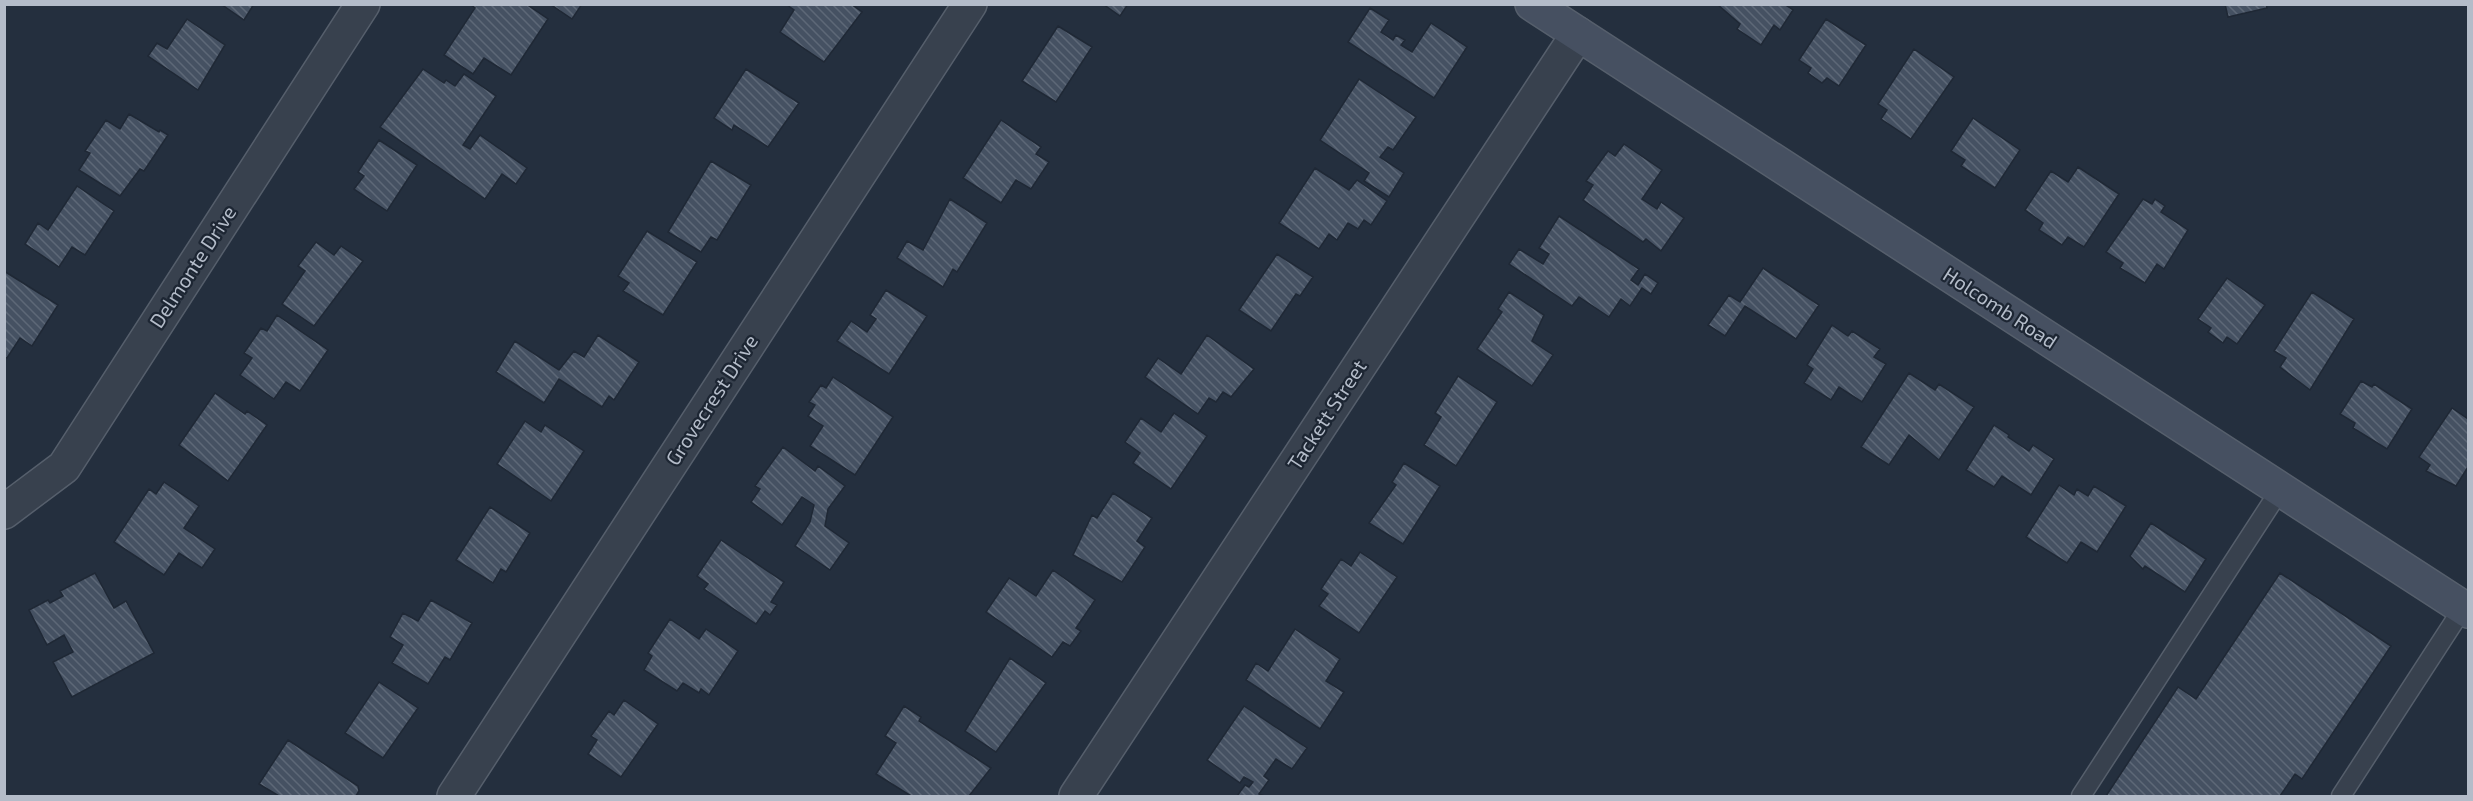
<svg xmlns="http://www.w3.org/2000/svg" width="2473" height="801" font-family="'Exo 2',sans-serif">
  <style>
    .building { fill: url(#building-back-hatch); stroke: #1f2835; stroke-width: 1.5 }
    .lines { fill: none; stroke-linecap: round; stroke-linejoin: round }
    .lane-casing { stroke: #565f6c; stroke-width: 21 }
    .street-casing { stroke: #565f6c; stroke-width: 36 }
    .secondary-casing { stroke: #565f6c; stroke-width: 36 }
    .lane { stroke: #38414e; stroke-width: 18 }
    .street { stroke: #38414e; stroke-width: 33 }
    .secondary { stroke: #465061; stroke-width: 33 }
    .labels { text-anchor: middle; stroke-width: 4.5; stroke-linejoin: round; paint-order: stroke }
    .street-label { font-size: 20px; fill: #b4bcc9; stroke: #1d2633 }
  </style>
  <defs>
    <pattern id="building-back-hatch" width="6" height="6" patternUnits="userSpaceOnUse" patternTransform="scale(1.5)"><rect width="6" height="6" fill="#455162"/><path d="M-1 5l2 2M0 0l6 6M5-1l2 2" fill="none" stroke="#5d6877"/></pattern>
  </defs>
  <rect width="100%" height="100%" fill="#242f3e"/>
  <path class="building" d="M 221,4 L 254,4 L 244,20 Z
    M 470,4 L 526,4 L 548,19 L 511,75 L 484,58 L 473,74 L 444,55 L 475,8 Z
    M 550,4 L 582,4 L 572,19 Z
    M 786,4 L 851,4 L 862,12 L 824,62 L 780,32 L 794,10 Z
    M 1103,4 L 1128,4 L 1120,16 Z
    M 1717,4 L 1784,4 L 1793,10 L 1780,30 L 1774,25 L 1761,45 L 1737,29 L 1740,24 Z
    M 2225,4 L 2266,4 L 2267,8 L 2228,17 Z
    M 1370,8 L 1389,20 L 1381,32 L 1393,40 L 1396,35 L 1405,40 L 1401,45 L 1412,52 L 1431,23 L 1467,47 L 1434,98 L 1348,42 Z
    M 187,19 L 225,45 L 198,90 L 148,56 L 157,43 L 167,49 Z
    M 1826,19 L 1866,45 L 1839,86 L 1827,78 L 1822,83 L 1808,73 L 1811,68 L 1799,60 Z
    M 1058,26 L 1092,47 L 1056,102 L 1022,81 Z
    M 1914,49 L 1954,77 L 1911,139 L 1881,119 L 1887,110 L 1878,104 Z
    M 423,69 L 444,83 L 446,80 L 455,86 L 464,74 L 496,96 L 463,145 L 470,149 L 480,135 L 527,168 L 516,184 L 502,174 L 485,199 L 380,127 Z
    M 746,69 L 799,103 L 768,147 L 734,125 L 732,130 L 714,118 Z
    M 1359,79 L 1416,117 L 1393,150 L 1388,147 L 1380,157 L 1404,173 L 1389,197 L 1364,181 L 1369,173 L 1320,140 Z
    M 129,114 L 159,132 L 160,130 L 168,135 L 144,171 L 140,169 L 120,196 L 79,170 L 90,153 L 85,151 L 106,120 L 120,129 Z
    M 1973,118 L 2020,150 L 1995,188 L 1961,166 L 1965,160 L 1951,151 Z
    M 1001,120 L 1041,147 L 1036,154 L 1049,162 L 1031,189 L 1016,180 L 1001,203 L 963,178 Z
    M 379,140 L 417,165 L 387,211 L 354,189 L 364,176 L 358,172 Z
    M 1624,144 L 1662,170 L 1642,199 L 1657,209 L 1661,202 L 1684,218 L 1661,251 L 1646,239 L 1643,242 L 1583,200 L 1593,185 L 1586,181 L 1608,151 L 1615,156 Z
    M 711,161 L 751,185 L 717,240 L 711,237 L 701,252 L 668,232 Z
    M 2078,167 L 2119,194 L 2084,247 L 2068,237 L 2062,245 L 2039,230 L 2043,223 L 2025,210 L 2051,171 L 2068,182 Z
    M 1315,168 L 1349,190 L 1357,180 L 1387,201 L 1371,225 L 1364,220 L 1358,229 L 1348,223 L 1337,240 L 1329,234 L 1319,249 L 1279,223 Z
    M 77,186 L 114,211 L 85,255 L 72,247 L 59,267 L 25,244 L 38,223 L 48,230 Z
    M 950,199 L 987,223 L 957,272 L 953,269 L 943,287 L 897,258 L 907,241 L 923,250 Z
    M 2143,199 L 2152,204 L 2155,199 L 2165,206 L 2161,212 L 2188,230 L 2164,269 L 2157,264 L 2145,283 L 2120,268 L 2123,263 L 2106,252 Z
    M 1559,216 L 1639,269 L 1631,280 L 1638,285 L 1645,274 L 1658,283 L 1651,294 L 1642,288 L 1630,306 L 1621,299 L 1609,317 L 1579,297 L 1572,306 L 1509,264 L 1519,249 L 1543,264 L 1549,254 L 1539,248 Z
    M 647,231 L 697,262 L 663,315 L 623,291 L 629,283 L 618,276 Z
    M 316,242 L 334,255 L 341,246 L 363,261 L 314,326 L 282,304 L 305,271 L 298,266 Z
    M 1277,254 L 1313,277 L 1300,296 L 1296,294 L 1271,331 L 1239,310 Z
    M 1763,268 L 1819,305 L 1796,339 L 1745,306 L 1725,336 L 1708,325 L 1729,295 L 1740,302 Z
    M 4,271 L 58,305 L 32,346 L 20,338 L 7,358 L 4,356 Z
    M 2227,278 L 2265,305 L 2237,344 L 2227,337 L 2223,343 L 2208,332 L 2211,328 L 2198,319 Z
    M 886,290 L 927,316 L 889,374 L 837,341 L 851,321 L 867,332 L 876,319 L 870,315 Z
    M 1509,292 L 1544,315 L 1532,341 L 1553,355 L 1532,386 L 1477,349 L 1502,312 L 1498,309 Z
    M 2312,292 L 2354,319 L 2310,390 L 2280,367 L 2286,358 L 2274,351 Z
    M 277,315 L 328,350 L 300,391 L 286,382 L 274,399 L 240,375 L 252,358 L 244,353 L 261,328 L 267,331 Z
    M 1832,325 L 1848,336 L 1852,331 L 1880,349 L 1874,357 L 1886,364 L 1862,402 L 1839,387 L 1831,400 L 1804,383 L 1813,369 L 1807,365 Z
    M 598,335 L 639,362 L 614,400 L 609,396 L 602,407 L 559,379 L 544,403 L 496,372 L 515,341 L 559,370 L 574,351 L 584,357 Z
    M 1207,335 L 1254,369 L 1231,397 L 1223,392 L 1216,402 L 1209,398 L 1198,414 L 1145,377 L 1158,358 L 1181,374 Z
    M 1909,373 L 1935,390 L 1939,384 L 1974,407 L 1939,460 L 1909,435 L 1889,465 L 1861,447 Z
    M 1458,376 L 1497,402 L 1456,466 L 1424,445 L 1441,417 L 1435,413 Z
    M 833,377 L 893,417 L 855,475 L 810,446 L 823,426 L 808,416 L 815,405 L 809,402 L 821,385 L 826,388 Z
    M 2361,381 L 2372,387 L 2374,384 L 2412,409 L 2387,449 L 2353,428 L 2355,423 L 2340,414 Z
    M 215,393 L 245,414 L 247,411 L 267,425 L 228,481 L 179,445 Z
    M 2452,408 L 2468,419 L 2468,467 L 2456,486 L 2426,471 L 2430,465 L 2419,457 Z
    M 1174,413 L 1207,436 L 1171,489 L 1133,463 L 1140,453 L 1125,442 L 1141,418 L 1161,432 Z
    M 525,421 L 541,432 L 545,425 L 584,451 L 551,501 L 497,464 Z
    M 1994,425 L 2009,435 L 2008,437 L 2029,451 L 2033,445 L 2054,459 L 2031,495 L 2002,476 L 1994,487 L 1966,470 Z
    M 783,447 L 815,471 L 818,466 L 845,486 L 828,509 L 825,526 L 849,543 L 830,570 L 795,546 L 810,522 L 814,505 L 802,497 L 782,525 L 751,502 L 760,489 L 755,486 Z
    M 1404,463 L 1440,486 L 1403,544 L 1369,523 L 1396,485 L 1392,482 Z
    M 164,482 L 199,506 L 184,528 L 215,549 L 202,568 L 179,553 L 164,575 L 114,542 L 149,489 L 156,494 Z
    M 2059,485 L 2074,495 L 2077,489 L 2088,496 L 2094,486 L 2126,506 L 2097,552 L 2081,542 L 2067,563 L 2026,537 Z
    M 1113,493 L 1152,518 L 1137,541 L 1145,547 L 1122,582 L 1073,555 L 1092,515 L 1097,518 Z
    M 490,507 L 530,533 L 506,572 L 501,569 L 493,583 L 456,560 Z
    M 2151,523 L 2206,559 L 2185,592 L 2145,566 L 2143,569 L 2130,556 Z
    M 721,540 L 784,582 L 771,602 L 777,605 L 770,615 L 765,611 L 756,624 L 704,589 L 708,584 L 697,576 Z
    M 1360,552 L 1397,577 L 1359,633 L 1319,606 L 1328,594 L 1321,589 L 1341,559 L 1351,566 Z
    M 1053,570 L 1095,600 L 1076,628 L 1081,631 L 1070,646 L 1063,642 L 1052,657 L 986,612 L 1009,578 L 1036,596 Z
    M 95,573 L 114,608 L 126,601 L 154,653 L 72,697 L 53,662 L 73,652 L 64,635 L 47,645 L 29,610 L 48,600 L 50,603 L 63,596 L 60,591 Z
    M 2280,573 L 2391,646 L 2302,779 L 2295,774 L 2280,796 L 2106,796 L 2178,687 L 2196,699 Z
    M 431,600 L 472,623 L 450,660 L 445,657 L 428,684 L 392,663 L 403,645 L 390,637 L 403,613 L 418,621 Z
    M 670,619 L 699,639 L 706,629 L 738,651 L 709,695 L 701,689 L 699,693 L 683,683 L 677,691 L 644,670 L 652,656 L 648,653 Z
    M 1295,629 L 1340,659 L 1326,681 L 1344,692 L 1320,729 L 1246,680 L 1256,663 L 1268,671 Z
    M 1010,658 L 1046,683 L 996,752 L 965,731 Z
    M 379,682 L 418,708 L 383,758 L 345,733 Z
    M 624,700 L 658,724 L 621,777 L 588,754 L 597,740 L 591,736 L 609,711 L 614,715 Z
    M 904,706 L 921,717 L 919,721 L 991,768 L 969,796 L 911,796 L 876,774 L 896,743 L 885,736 Z
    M 1244,706 L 1307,748 L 1292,769 L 1276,759 L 1264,776 L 1269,780 L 1259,794 L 1264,796 L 1237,796 L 1245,785 L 1249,787 L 1253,782 L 1244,777 L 1240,783 L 1207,760 Z
    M 288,740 L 358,786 L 359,791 L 356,796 L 279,796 L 259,784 Z"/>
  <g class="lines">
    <defs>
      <path id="lane" d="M 2081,796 L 2280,490
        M 2341,796 L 2463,608"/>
      <path id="street" d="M 4,512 L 64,467 L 363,4
        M 454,796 L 970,4
        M 1076,796 L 1578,34"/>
      <path id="secondary" d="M 1532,4 L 2468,611"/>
    </defs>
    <use href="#lane" class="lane-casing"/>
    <use href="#street" class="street-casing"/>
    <use href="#secondary" class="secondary-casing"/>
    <use href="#lane" class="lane"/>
    <use href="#street" class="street"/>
    <use href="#secondary" class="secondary"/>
  </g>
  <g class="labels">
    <g class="street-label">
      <text transform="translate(193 267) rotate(-57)" y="7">Delmonte Drive</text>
      <text transform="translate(2000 308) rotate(33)" y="7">Holcomb Road</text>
      <text transform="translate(712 400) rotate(-57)" y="7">Grovecrest Drive</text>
      <text transform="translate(1327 415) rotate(-57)" y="7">Tackett Street</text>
    </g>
  </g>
  <rect width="2473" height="801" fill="none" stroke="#b4bcc9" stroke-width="12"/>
</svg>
